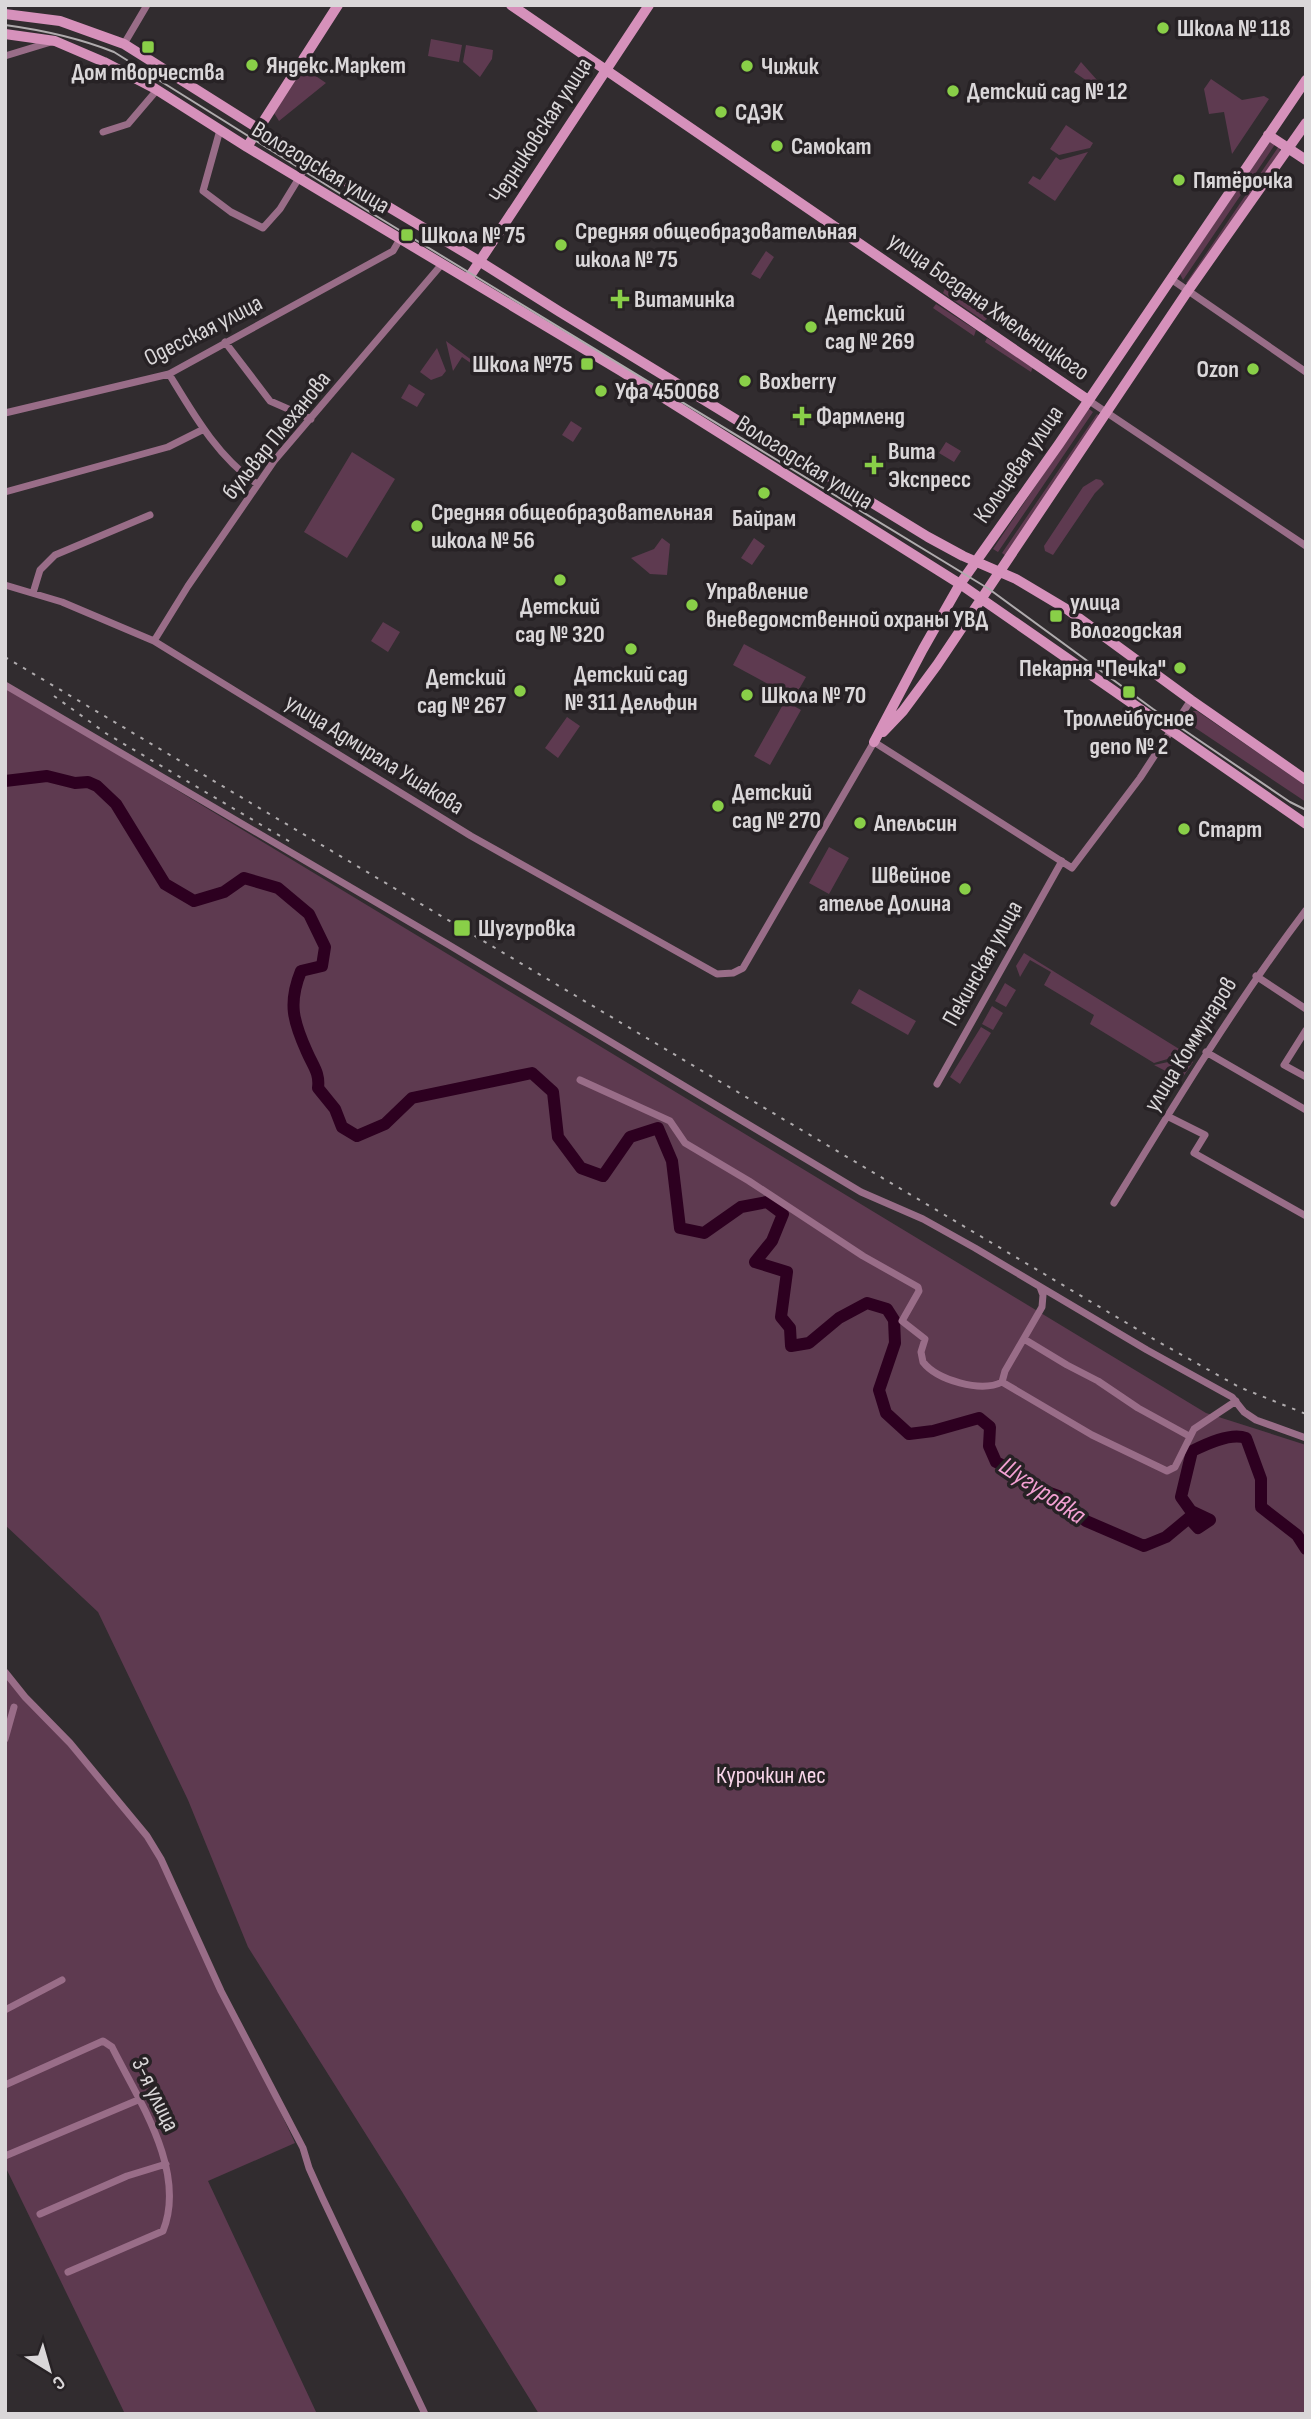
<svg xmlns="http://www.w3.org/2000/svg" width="1311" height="2419" font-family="'Sofia Sans Condensed',sans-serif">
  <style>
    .green { fill: #5e3a50 }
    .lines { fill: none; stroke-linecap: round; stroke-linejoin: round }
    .river { stroke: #2d0020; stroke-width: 12 }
    .street { stroke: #996d88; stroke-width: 7 }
    .secondary { stroke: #d691bb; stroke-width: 10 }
    .tram { stroke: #afabad; stroke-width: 2 }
    .rail { stroke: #afabad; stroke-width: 2; stroke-dasharray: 3.5 7; stroke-linecap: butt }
    .poi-dot { fill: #89cf48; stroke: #272225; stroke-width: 2.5 }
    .labels { text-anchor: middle; stroke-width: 7; stroke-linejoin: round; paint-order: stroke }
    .poi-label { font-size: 24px; font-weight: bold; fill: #dad7d9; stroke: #272225; text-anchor: start }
    .street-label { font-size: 24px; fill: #dad7d9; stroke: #272225 }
    .park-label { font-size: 24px; fill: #f9d6ea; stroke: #272225 }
    .water-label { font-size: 26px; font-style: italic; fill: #f3a0d3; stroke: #272225 }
  </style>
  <rect width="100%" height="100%" fill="#312c2f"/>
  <path class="green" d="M 431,39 L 462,45 L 459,62 L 428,56 Z
    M 466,45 L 493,50 L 492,59 L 480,77 L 463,62 Z
    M 1081,62 L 1097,80 L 1093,85 L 1074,72 Z
    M 304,68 L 326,83 L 279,121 L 274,113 Z
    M 1211,79 L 1242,100 L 1264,96 L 1269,99 L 1232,154 L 1224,112 L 1209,114 L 1204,89 Z
    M 1066,125 L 1093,143 L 1090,148 L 1059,155 L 1050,149 Z
    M 1270,142 L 1276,143 L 1183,280 L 1180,274 Z
    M 1279,146 L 1280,152 L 1188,284 L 1186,283 Z
    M 1088,152 L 1055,201 L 1028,183 L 1033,176 L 1040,180 L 1056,157 L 1060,160 Z
    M 766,251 L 774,257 L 760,279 L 751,274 Z
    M 945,288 L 988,317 L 986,320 L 984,321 L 943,293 Z
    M 936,304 L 976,330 L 974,336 L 933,308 Z
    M 987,338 L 1033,367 L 1031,372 L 985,342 Z
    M 446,341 L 477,364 L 475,366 L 462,357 L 453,371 Z
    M 437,348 L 446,371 L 442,376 L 431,380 L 420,372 Z
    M 409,384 L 425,394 L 417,407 L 401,398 Z
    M 1088,408 L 1093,412 L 998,552 L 993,549 Z
    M 1097,414 L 1101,417 L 1006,556 L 1002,553 Z
    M 571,421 L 582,428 L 573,442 L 562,435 Z
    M 946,442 L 961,451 L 954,462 L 939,453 Z
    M 352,452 L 395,479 L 347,558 L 304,532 Z
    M 1096,479 L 1101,480 L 1104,484 L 1095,493 L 1053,555 L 1045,551 L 1044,546 L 1083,487 Z
    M 662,538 L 670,544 L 667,575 L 650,574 L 631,558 L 654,549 Z
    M 754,538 L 765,546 L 752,565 L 741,558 Z
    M 383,622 L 400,632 L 388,652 L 371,641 Z
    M 744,644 L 806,677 L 794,698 L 733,665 Z
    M 5,686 L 1206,1413 L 1306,1445 L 1306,2414 L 539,2414 L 401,2190 L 248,1947 L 188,1800 L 98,1612 L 5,1525 Z
    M 785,701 L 801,710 L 770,765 L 754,756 Z
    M 1193,711 L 1197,711 L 1306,786 L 1306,802 L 1188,723 L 1187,720 Z
    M 567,717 L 580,726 L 558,758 L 545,748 Z
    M 829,847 L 849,858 L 829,894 L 809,883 Z
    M 1024,953 L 1184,1052 L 1181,1055 L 1154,1063 L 1090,1024 L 1094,1015 L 1044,985 L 1051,972 L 1030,960 L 1020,977 L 1016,966 Z
    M 1005,983 L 1016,990 L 1006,1007 L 995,1001 Z
    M 859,989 L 916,1021 L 908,1035 L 851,1003 Z
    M 992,1006 L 1003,1013 L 993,1030 L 982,1024 Z
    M 981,1027 L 991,1033 L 960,1084 L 950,1077 Z
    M 1187,1058 L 1193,1062 L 1183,1077 L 1179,1078 L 1154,1065 Z
    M 10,1676 L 161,1857 L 295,2143 L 208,2181 L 317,2414 L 125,2414 L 5,2166 L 5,1677 Z"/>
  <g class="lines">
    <path class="river" d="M 5,781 L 47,776 L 75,783 L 88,782 L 97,786 L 116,804 L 165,884 L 194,901 L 224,892 L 244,878 L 278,888 L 309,914 L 325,947 L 322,966 L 301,971 C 288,1003 293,1021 307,1052 C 313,1066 320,1073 318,1088 L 335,1109 L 342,1127 L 357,1136 L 385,1124 L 412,1098 L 532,1073 L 553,1092 L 558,1137 L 581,1168 L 603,1176 L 630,1137 L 658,1128 L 672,1161 L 680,1228 L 704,1233 L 741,1207 L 767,1202 L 783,1214 L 772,1241 L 755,1262 L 787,1272 L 781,1317 L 790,1328 L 791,1346 L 809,1343 L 839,1318 L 867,1303 L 887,1309 L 894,1320 L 895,1343 L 879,1390 L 886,1413 L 909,1434 L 933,1431 L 979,1418 L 990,1427 L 989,1446 L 996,1462 L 1016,1472 L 1033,1487 L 1058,1496 L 1086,1521 L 1144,1546 L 1166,1537 L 1189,1518 L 1198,1528 L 1210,1520 L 1191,1511 L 1181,1497 L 1192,1451 C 1206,1444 1231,1432 1246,1438 L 1261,1479 L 1261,1507 L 1297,1535 L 1306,1549"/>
    <path class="street" d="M 124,44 L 147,5
      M 5,56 L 51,42
      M 220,130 L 203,191 L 231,212 L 263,228 L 280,209 L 310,160
      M 103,132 L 128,124 L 157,90
      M 1171,279 L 1306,372
      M 225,342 L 270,401 L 311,419
      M 169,374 C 194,415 217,456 257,484
      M 1088,400 L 1306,546
      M 5,413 L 169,374 L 393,251 L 400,239
      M 5,492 L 168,447 L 202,430
      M 5,585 L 62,602 L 154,641 L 471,836 L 717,974 L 733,973 L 743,968 L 874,742 L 1072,868 L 1140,778 L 1191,700
      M 33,593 L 40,570 L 55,555 L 150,515
      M 154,641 L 188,586 L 274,461 L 442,264
      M 5,685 L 449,945 L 861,1192 L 923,1219 L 975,1248 L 1147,1350 L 1232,1397 L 1244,1412 L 1256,1420 L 1306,1438
      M 1256,976 L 1306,1009
      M 1306,1030 L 1284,1065 L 1306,1077
      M 1206,1052 L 1306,1110
      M 580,1080 L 670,1121 L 685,1143 L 749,1181 L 863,1256 L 918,1287 L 919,1291 L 902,1321 L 925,1339 L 921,1352 L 923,1362 C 937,1380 981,1393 1002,1382 L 1092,1435 L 1167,1471 L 1175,1467 L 1194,1429 L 1236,1401
      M 937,1084 L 1062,861
      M 1167,1116 L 1205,1135 L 1194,1153 L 1306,1216
      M 1114,1203 C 1175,1103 1235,1004 1306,910
      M 1024,1339 L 1067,1365 L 1098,1381 L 1138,1408 L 1189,1436
      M 1002,1382 L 1005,1371 L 1042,1307 L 1043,1295 L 1040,1287
      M 5,1672 L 25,1697 L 70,1743 L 147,1836 L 161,1859 L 221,1991 L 303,2148 L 309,2168 L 322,2197 L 425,2414
      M 5,1739 L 14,1707
      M 5,2010 L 62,1980
      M 5,2085 L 103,2041 L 112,2047 C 139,2101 187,2171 163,2231 L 68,2272
      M 5,2156 L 138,2100
      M 40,2214 L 127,2176 L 166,2164"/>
    <path class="secondary" d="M 511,5 L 1088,400
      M 5,14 L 60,21 L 124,44 L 275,139 L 479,261 L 560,312 L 928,537 L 963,556 L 1016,579 L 1068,610 L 1191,700 L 1306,780
      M 5,34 L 55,41 L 104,62 L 154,88 L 247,147 L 621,371 L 960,584 L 1306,824
      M 1268,135 L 1306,160
      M 247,147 L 338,5
      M 468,279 L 649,5
      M 883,732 L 903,711 L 937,665 L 1187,292 L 1306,123
      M 874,742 L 923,649 L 960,584 L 1059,444 L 1306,80"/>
    <path class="tram" d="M 5,25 C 42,30 79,38 114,52 L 368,211 L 989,589 L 1153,709 L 1290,802 L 1306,810"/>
    <path class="rail" d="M 5,657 L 1157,1341 L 1239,1387 L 1306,1414
      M 54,696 L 107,734 L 292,843"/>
  </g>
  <g class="poi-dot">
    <circle cx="1163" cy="28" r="7"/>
    <rect x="141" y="40" width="14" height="14" rx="3.5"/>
    <circle cx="252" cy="65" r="7"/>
    <circle cx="747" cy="66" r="7"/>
    <circle cx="953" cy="91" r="7"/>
    <circle cx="721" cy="112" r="7"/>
    <circle cx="777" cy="146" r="7"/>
    <circle cx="1179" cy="180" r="7"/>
    <rect x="400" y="228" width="14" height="14" rx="3.5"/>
    <circle cx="561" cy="245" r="7"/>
    <path d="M616.5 288.5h7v7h7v7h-7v7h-7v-7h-7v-7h7z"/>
    <circle cx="811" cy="327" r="7"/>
    <rect x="580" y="357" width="14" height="14" rx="3.5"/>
    <circle cx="1253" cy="369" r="7"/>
    <circle cx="745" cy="381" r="7"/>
    <circle cx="601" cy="391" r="7"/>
    <path d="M798.5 405.5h7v7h7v7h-7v7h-7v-7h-7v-7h7z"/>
    <path d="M870.5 454.5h7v7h7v7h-7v7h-7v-7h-7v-7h7z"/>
    <circle cx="764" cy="493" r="7"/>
    <circle cx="417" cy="526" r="7"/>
    <circle cx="560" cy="580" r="7"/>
    <circle cx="692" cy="605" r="7"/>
    <rect x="1049" y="609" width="14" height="14" rx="3.5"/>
    <circle cx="631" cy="649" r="7"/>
    <circle cx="1180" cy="668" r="7"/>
    <circle cx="520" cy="691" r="7"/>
    <rect x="1122" y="685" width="14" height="14" rx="3.5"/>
    <circle cx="747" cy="695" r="7"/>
    <circle cx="718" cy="806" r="7"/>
    <circle cx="860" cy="823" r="7"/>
    <circle cx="1184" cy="829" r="7"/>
    <circle cx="965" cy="889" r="7"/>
    <rect x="453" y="919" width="18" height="18" rx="3.5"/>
  </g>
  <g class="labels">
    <g class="poi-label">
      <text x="1177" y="36">Школа № 118</text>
      <text x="266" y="73">Яндекс.Маркет</text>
      <text x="761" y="74">Чижик</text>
      <text x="148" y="80" text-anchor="middle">Дом творчества</text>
      <text x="967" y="99">Детский сад № 12</text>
      <text x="735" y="120">СДЭК</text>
      <text x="791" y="154">Самокат</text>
      <text x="1193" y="188">Пятёрочка</text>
      <text x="575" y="239">Средняя общеобразовательная<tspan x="575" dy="28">школа № 75</tspan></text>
      <text x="421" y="243">Школа № 75</text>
      <text x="634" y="307">Витаминка</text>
      <text x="825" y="321">Детский<tspan x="825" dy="28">сад № 269</tspan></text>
      <text x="573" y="372" text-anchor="end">Школа №75</text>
      <text x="1239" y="377" text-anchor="end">Ozon</text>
      <text x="759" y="389">Boxberry</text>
      <text x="615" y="399">Уфа 450068</text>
      <text x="816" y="424">Фармленд</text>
      <text x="888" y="459">Вита<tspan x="888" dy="28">Экспресс</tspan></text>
      <text x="431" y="520">Средняя общеобразовательная<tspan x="431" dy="28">школа № 56</tspan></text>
      <text x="764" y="526" text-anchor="middle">Байрам</text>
      <text x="706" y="599">Управление<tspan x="706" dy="28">вневедомственной охраны УВД</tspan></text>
      <text x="1070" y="610">улица<tspan x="1070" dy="28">Вологодская</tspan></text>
      <text x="560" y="614" text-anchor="middle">Детский<tspan x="560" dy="28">сад № 320</tspan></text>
      <text x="1166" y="676" text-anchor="end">Пекарня "Печка"</text>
      <text x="631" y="682" text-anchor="middle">Детский сад<tspan x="631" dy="28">№ 311 Дельфин</tspan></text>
      <text x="506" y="685" text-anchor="end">Детский<tspan x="506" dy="28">сад № 267</tspan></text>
      <text x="761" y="703">Школа № 70</text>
      <text x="1129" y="726" text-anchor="middle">Троллейбусное<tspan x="1129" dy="28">депо № 2</tspan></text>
      <text x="732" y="800">Детский<tspan x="732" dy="28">сад № 270</tspan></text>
      <text x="874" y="831">Апельсин</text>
      <text x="1198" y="837">Старт</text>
      <text x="951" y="883" text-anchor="end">Швейное<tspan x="951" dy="28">ателье Долина</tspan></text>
      <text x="478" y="936">Шугуровка</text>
    </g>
    <g class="street-label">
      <text transform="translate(540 130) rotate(-57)" y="8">Черниковская улица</text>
      <text transform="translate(321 167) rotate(31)" y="8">Вологодская улица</text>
      <text transform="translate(989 306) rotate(35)" y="8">улица Богдана Хмельницкого</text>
      <text transform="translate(203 330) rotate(-27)" y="8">Одесская улица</text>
      <text transform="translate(276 435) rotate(-51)" y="8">бульвар Плеханова</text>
      <text transform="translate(805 462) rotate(32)" y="8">Вологодская улица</text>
      <text transform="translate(1018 464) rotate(-55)" y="8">Кольцевая улица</text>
      <text transform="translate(375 754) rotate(32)" y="8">улица Адмирала Ушакова</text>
      <text transform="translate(982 963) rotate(-61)" y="8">Пекинская улица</text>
      <text transform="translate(1190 1044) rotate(-58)" y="8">улица Коммунаров</text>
      <text transform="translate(156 2094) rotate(64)" y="8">3-я улица</text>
    </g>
    <g class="park-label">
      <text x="771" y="1783">Курочкин лес</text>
    </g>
    <g class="water-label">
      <text transform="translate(1043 1490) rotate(34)" y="9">Шугуровка</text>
    </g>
  </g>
  <rect width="1311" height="2419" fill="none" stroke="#dad7d9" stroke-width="14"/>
  <g transform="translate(49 2370) rotate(143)" stroke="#272225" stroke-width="5" paint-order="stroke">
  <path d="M0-5L12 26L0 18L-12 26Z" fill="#dad7d9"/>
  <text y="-10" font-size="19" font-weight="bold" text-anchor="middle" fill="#dad7d9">С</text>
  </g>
</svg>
